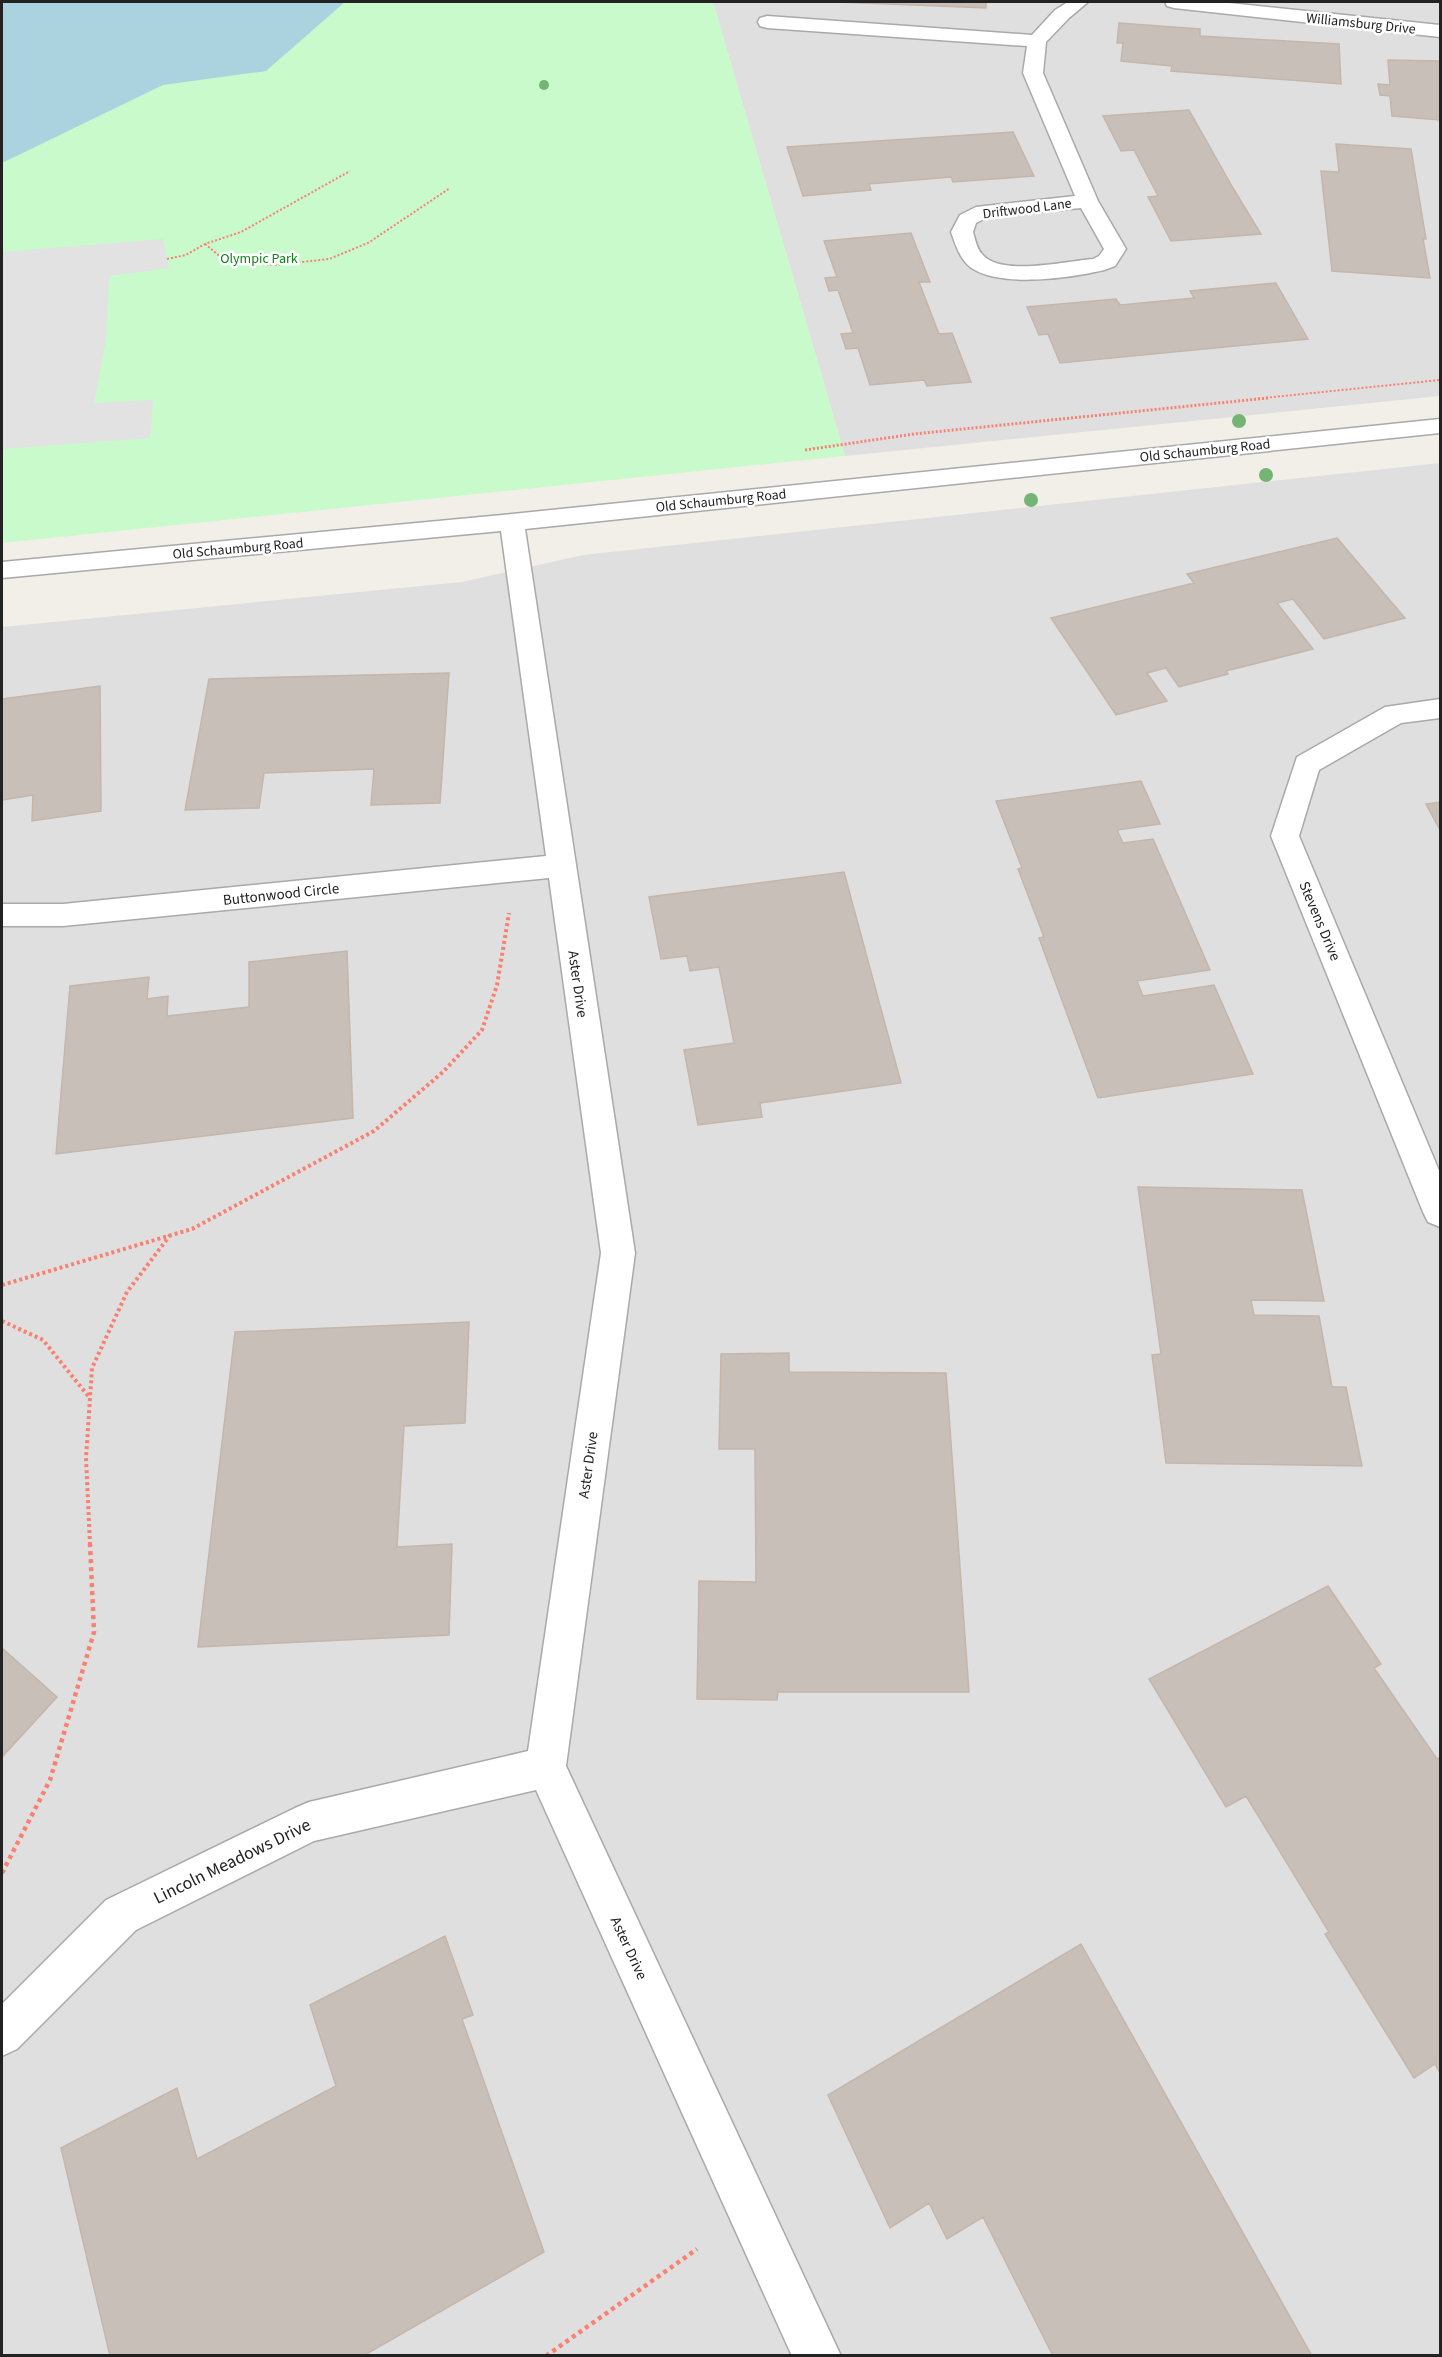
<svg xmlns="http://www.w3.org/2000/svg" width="1442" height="2357" font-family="'Source Sans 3',sans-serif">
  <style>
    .residential { fill: #e0dfdf }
    .park { fill: #c8facc }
    .parking { fill: #e2e2e2 }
    .water { fill: #aad3df }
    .building { fill: #c7bfb8; stroke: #c4b6ab; stroke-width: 1.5 }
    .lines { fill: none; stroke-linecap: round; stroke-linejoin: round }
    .minor-casing { stroke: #a9a9a9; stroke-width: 3 }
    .path-far3 { stroke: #fa8072; stroke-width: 2; stroke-dasharray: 2 2; stroke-linecap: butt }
    .path-far2 { stroke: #fa8072; stroke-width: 3; stroke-dasharray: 2 2; stroke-linecap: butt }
    .path-far1 { stroke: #fa8072; stroke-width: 4; stroke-dasharray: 3 3; stroke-linecap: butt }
    .path { stroke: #fa8072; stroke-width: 4.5; stroke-dasharray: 4 4; stroke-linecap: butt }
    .minor { fill: #fff; fill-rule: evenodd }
    .tree { fill: #74b475 }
    .labels { text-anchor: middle; stroke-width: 5; stroke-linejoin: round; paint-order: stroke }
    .far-street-label { font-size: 14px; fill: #222; stroke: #fff }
    .far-park-label { font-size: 14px; fill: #0c8416; stroke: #fff }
    .street-label { font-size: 15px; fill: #222; stroke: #fff }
    .near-street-label { font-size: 18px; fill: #222; stroke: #fff }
  </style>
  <rect width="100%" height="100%" fill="#f2efe9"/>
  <path class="residential" d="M 713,2 L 1440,2 L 1440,396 L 845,456 Z
    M 1440,463 L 1440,2355 L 2,2356 L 2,627 L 462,582 L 583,555 Z"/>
  <path class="park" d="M 2,2 L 713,2 L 845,456 L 2,543 Z"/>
  <path class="parking" d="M 163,239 L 169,268 L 109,276 L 106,339 L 94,403 L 153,400 L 150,438 L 2,449 L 2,252 Z"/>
  <path class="water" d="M 2,2 L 345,2 L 266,71 L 163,85 L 2,163 Z"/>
  <path class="building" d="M 800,2 L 986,2 L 986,8 L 836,2 Z
    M 1119,23 L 1200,29 L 1200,36 L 1339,44 L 1341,84 L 1171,71 L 1172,66 L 1121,61 L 1123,43 L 1117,43 Z
    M 1388,60 L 1440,61 L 1440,120 L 1392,116 L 1390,96 L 1380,95 L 1378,84 L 1390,85 Z
    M 1189,110 L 1233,188 L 1261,234 L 1171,241 L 1148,197 L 1158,196 L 1134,150 L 1121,151 L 1103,116 Z
    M 1013,132 L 1034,176 L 953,182 L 951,177 L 869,184 L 871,190 L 803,196 L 787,147 Z
    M 1336,144 L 1411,149 L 1426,239 L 1423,239 L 1430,278 L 1332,271 L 1321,171 L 1339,172 Z
    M 911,233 L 930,282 L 919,282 L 939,334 L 952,333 L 971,382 L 927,386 L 924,380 L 870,385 L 858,348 L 846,349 L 841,334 L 853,333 L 838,290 L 829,291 L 825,278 L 837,277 L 824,241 Z
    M 1276,283 L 1308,339 L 1060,363 L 1048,334 L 1039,335 L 1027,307 L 1116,299 L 1120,305 L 1194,298 L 1190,291 Z
    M 1337,538 L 1405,618 L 1324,639 L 1293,599 L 1277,603 L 1313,649 L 1226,671 L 1228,674 L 1179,687 L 1166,668 L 1147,673 L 1167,701 L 1116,715 L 1051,618 L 1194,583 L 1187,574 Z
    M 449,673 L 440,803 L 371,805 L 374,769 L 264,773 L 259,808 L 185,810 L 209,679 Z
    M 100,686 L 101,811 L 32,821 L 33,795 L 2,800 L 2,699 Z
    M 1141,781 L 1160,824 L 1117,830 L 1123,843 L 1153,839 L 1210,970 L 1137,981 L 1143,996 L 1214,985 L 1253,1074 L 1098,1098 L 1039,938 L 1044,937 L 1018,869 L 1022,868 L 996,801 Z
    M 1440,802 L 1440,830 L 1426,804 Z
    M 844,872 L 901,1083 L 760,1103 L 762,1117 L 698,1125 L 684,1050 L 734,1043 L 719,967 L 690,971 L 687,956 L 661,959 L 649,897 Z
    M 347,951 L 353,1118 L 56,1154 L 70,986 L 149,977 L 147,999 L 168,996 L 167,1016 L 249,1007 L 249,962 Z
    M 1138,1187 L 1302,1190 L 1324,1301 L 1251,1300 L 1254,1315 L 1319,1316 L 1332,1387 L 1346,1387 L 1362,1466 L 1166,1463 L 1152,1355 L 1161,1354 Z
    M 469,1322 L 465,1423 L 404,1426 L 397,1547 L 452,1544 L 449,1635 L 198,1647 L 235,1332 Z
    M 789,1353 L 789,1372 L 946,1373 L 969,1692 L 778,1692 L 777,1700 L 697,1699 L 699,1581 L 756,1582 L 755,1449 L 719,1449 L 721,1354 Z
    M 1328,1586 L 1381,1664 L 1374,1668 L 1437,1759 L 1440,1757 L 1440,2073 L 1435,2064 L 1414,2078 L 1325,1934 L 1329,1932 L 1246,1796 L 1226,1807 L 1149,1679 Z
    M 2,1648 L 57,1697 L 2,1757 Z
    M 445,1936 L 473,2015 L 462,2019 L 544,2252 L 363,2356 L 110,2356 L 61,2148 L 177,2088 L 197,2159 L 336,2086 L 310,2005 Z
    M 1081,1944 L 1312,2356 L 1053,2356 L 983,2217 L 947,2239 L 929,2203 L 890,2228 L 828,2095 Z"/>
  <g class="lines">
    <defs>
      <path id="minor" d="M 1068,2 L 1088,2 L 1069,18 L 1046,42 L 1043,73 L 1098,201 L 1126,249 L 1115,266 L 1104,270 C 1071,278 1005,287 975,270 C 961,263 956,246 951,232 L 960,215 L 976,207 L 1075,196 L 1023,73 L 1027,46 L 767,28 L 760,26 L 758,22 L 760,18 L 767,16 L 1032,35 L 1055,10 ZM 1081,208 L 1104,249 L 1099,256 L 1093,259 C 1067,261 1000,277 982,254 C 977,249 975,239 973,232 L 976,223 L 988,217 Z
        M 1165,2 L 1220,2 L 1440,25 L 1440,37 L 1174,8 L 1167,6 Z
        M 1440,419 L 1440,433 L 525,529 L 635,1253 L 566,1766 L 841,2356 L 792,2356 L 536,1790 L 314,1841 L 136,1930 L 17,2049 L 2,2056 L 2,2004 L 106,1900 L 295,1808 L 309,1802 L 528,1751 L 601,1253 L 549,878 L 63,926 L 2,926 L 2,904 L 63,904 L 546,856 L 501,531 L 2,578 L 2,562 L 512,514 Z
        M 1440,699 L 1440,718 L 1401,723 L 1319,770 L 1299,836 L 1440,1173 L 1440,1227 L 1428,1222 L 1423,1212 L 1271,836 L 1297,757 L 1385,707 Z"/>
    </defs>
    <use href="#minor" class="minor-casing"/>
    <path class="path-far3" d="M 205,244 L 227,262 L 275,265 L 329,259 L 368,243 L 450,188
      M 167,259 L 186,255 L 205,244 L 241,232 L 350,171
      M 1254,399 L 1440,380"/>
    <path class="path-far2" d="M 805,450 L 914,434 L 1268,398"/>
    <path class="path-far1" d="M 2,1285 L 192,1229 L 374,1131 L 443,1072 L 482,1030 L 497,985 L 509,913
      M 2,1321 L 43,1340 L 89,1397
      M 90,1545 L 86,1458 L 92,1368 L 127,1292 L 171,1234"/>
    <path class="path" d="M 2,1873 L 50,1780 L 94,1632 L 90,1544
      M 546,2356 L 697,2249"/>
    <use href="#minor" class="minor"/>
  </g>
  <g class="tree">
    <circle cx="544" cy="85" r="5"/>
    <circle cx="1239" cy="421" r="7"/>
    <circle cx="1266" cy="475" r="7"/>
    <circle cx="1031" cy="500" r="7"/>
  </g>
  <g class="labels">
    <g class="far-street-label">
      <text transform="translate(1361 23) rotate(6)" y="5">Williamsburg Drive</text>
      <text transform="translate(1027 208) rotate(-7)" y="5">Driftwood Lane</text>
      <text transform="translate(1205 450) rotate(-6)" y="5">Old Schaumburg Road</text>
      <text transform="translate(721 500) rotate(-6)" y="5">Old Schaumburg Road</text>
      <text transform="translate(238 548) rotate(-5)" y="5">Old Schaumburg Road</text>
    </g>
    <g class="far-park-label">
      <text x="259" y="263">Olympic Park</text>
    </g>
    <g class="street-label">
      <text transform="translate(281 894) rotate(-6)" y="5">Buttonwood Circle</text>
      <text transform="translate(1320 921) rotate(67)" y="5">Stevens Drive</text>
      <text transform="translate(578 984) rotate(82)" y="5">Aster Drive</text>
      <text transform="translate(588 1465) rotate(-82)" y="5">Aster Drive</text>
      <text transform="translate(629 1948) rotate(65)" y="5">Aster Drive</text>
    </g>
    <g class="near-street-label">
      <text transform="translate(232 1861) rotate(-26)" y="6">Lincoln Meadows Drive</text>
    </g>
  </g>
  <rect width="1442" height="2357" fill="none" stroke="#222222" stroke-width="6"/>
</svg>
